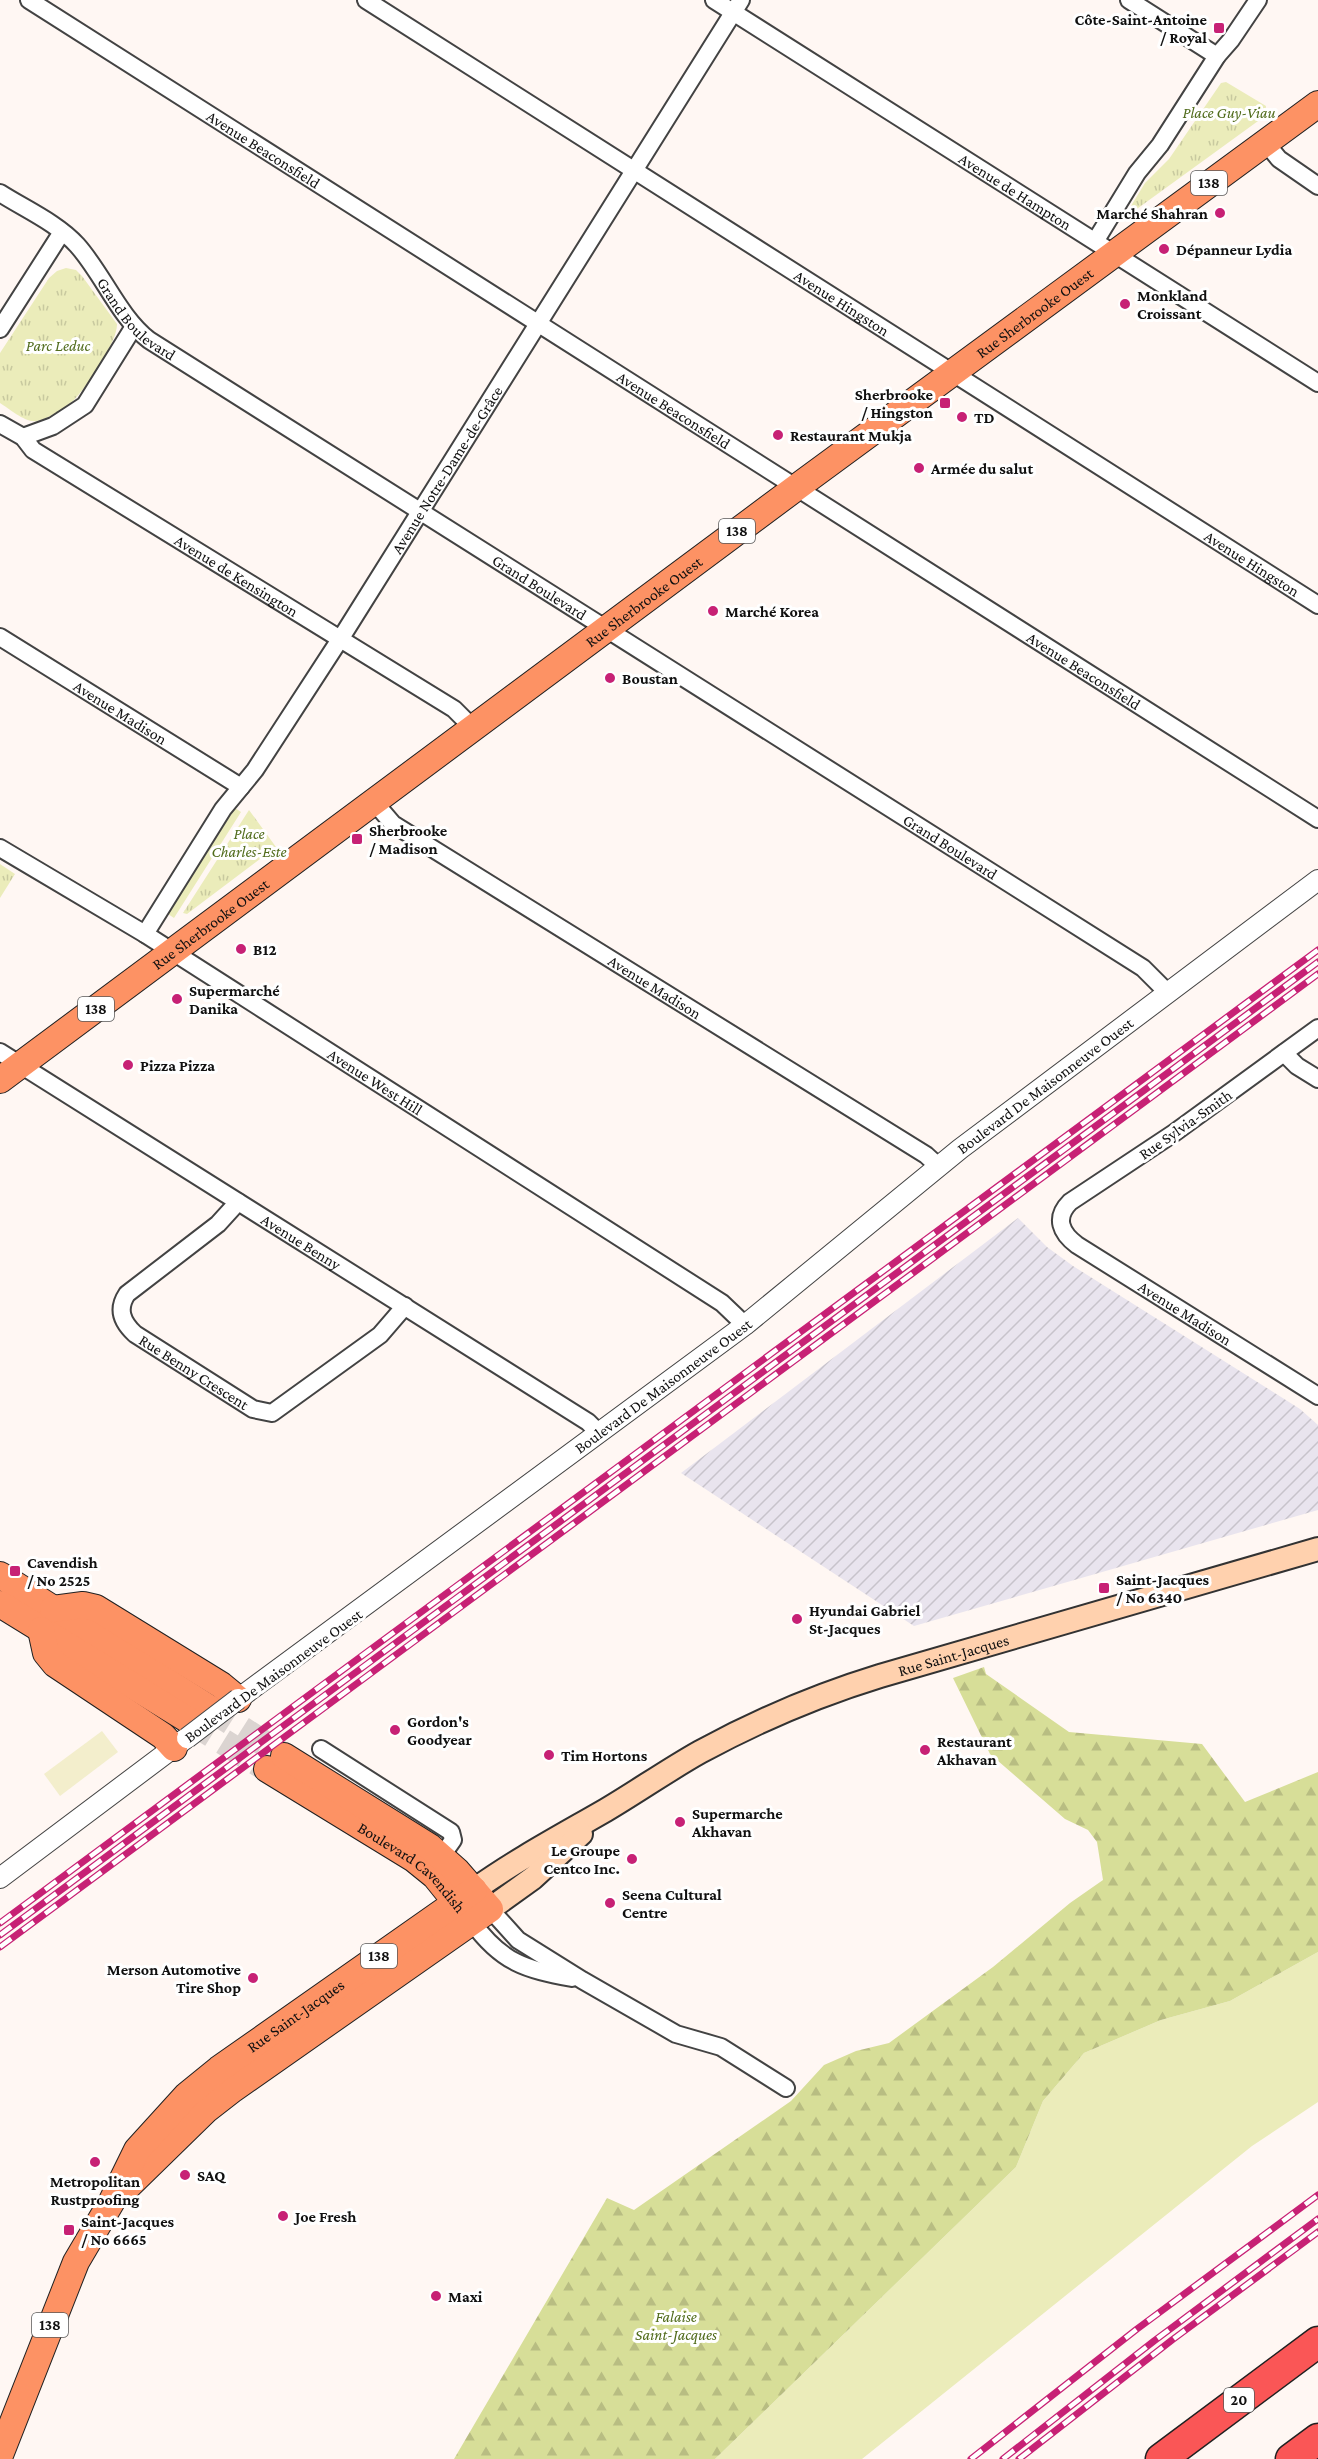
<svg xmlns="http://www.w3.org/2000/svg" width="1318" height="2459" font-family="'Crimson Pro',serif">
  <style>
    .industrial { fill: url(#industrial-furrows) }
    .grass { fill: #ebecba }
    .forest { fill: url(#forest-firs) }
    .park { fill: url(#park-tufts) }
    .pitch { fill: #f3eecc }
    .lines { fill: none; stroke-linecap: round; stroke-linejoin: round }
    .primary-tunnel { stroke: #dbd4d1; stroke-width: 26; stroke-dasharray: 26 13; stroke-linecap: butt }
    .minor-casing { stroke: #434343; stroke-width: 20 }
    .tertiary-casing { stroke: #434343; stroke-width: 22 }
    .secondary-casing { stroke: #323232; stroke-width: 26 }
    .primary-casing { stroke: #212121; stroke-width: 28 }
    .motorway-casing { stroke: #212121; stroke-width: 33 }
    .minor { stroke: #fff; stroke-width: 16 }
    .tertiary { stroke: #fff; stroke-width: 20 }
    .secondary { stroke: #ffd1ae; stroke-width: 22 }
    .primary { stroke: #fd9264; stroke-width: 26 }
    .motorway { stroke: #fa5656; stroke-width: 30 }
    .rail-casing { stroke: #c72175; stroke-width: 7 }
    .rail { stroke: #fff; stroke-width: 4.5; stroke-dasharray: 14; stroke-linecap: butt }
    .tertiary-bridge-casing { stroke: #434343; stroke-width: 22; stroke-linecap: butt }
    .tertiary-bridge { stroke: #fff; stroke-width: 20 }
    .poi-dot { fill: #c72175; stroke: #fff; stroke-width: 2 }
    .labels { text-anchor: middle; stroke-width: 6; stroke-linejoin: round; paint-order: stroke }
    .shield { fill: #fff; stroke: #585858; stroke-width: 1.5 }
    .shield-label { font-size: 15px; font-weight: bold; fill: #101010 }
    .poi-label { font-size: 16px; font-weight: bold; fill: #101010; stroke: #fff; text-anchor: start }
    .park-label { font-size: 16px; font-style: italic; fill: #516c1c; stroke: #fff }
    .street-label { font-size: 16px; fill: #101010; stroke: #fff }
  </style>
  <defs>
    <pattern id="industrial-furrows" width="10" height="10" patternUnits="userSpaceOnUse" patternTransform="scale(1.5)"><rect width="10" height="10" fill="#e9e4ee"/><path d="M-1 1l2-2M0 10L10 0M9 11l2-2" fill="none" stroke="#c7c3cb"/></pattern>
    <pattern id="forest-firs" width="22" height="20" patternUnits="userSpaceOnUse" patternTransform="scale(1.5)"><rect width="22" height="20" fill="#d7de98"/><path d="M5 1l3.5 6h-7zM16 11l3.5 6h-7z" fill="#b8bd82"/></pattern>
    <pattern id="park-tufts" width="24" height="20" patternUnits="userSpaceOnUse" patternTransform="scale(1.5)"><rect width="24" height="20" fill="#ebecba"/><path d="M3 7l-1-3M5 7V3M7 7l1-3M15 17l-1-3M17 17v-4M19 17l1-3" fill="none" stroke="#c8c99f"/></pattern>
  </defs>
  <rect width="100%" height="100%" fill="#fff7f3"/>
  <path class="industrial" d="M 1018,1218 L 1047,1247 L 1073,1266 L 1300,1409 L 1318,1425 L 1318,1510 L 914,1626 L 681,1473 Z"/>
  <path class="grass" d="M 235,808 L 241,812 L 174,918 L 168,914 Z
    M 1318,1952 L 1318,2102 L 1252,2146 L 862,2459 L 715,2459 L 1016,2167 L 1043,2101 L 1084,2053 L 1161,2020 L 1230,2001 Z"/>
  <path class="forest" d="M 984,1667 L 986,1674 L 1069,1732 L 1202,1744 L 1245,1802 L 1318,1772 L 1318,1952 L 1230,2001 L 1161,2020 L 1084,2053 L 1043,2101 L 1016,2167 L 715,2459 L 454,2459 L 607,2198 L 634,2210 L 791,2101 L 824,2065 L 856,2051 L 889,2043 L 993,1967 L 1070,1903 L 1103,1880 L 1097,1842 L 1088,1830 L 1065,1819 L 990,1754 L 953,1678 Z"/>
  <path class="park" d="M 1226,82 L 1266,106 L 1265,116 L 1123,219 L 1145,183 L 1169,159 L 1221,83 Z
    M 66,268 L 76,270 L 82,276 L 117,324 C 118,341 86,388 74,400 C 65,408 48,419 37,421 C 25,423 10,409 0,403 L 0,353 L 49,278 L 57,271 Z
    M 249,810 L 276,847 L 187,914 L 183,913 Z
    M 0,864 L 15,874 L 0,898 Z"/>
  <path class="pitch" d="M 102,1731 L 118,1752 L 60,1796 L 44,1774 Z"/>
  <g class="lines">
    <path class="primary-tunnel" d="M 209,1708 L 284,1756
      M 190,1721 L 267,1769"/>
    <defs>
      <g id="minor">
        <path id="s1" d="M 29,0 L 1318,819"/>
        <path id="s2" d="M 366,0 L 1318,605"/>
        <path id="s3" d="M 714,0 L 1318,383"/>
        <path d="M 1129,0 L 1217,56"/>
        <path d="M 1265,142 L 1279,159 L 1318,186"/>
        <path id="s4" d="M 0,193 C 25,209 57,223 77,245 C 103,274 119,317 149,340 L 1143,968 L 1167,992"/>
        <path d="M 1096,240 L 1137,173 L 1160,145 L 1217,56 L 1231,40 L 1258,0"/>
        <path d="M 0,329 L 62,232"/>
        <path id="s5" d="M 0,424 L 23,437 L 33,450 L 454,709 L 473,728"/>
        <path d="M 23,437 L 53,426 L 85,405 L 133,328"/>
        <path id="s6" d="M 0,637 L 241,787"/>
        <path id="s7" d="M 375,803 L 393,824 L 926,1155 L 938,1166"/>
        <path id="s8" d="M 0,848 L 145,934 L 722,1303 L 745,1325"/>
        <path id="s9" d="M 145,934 L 223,809 L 255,770 L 346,630 L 741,0"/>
        <path id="s10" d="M 1318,1028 L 1174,1133 L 1070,1202 C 1054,1218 1061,1233 1077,1245 L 1318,1396"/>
        <path id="s11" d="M 0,1052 L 588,1422 L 599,1433"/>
        <path d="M 1284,1053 L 1297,1066 L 1318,1079"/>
        <path id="s12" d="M 238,1202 L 218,1224 L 127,1294 C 117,1309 122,1322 135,1334 L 253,1409 L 272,1413 L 380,1335 L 405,1306"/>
        <path d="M 321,1749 L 451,1832 L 453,1840 L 441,1857"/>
        <path d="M 490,1909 L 518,1940 L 582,1980 L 676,2034 L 721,2047 L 786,2088"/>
        <path d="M 472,1922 C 502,1963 525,1969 572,1978"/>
      </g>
      <g id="tertiary">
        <path id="s13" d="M 238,1699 L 745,1325 L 960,1149 L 1318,880"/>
        <path d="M 0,1878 L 185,1739"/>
      </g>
      <g id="secondary">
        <path id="s14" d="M 474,1890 C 516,1860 561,1836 606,1810 C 638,1791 668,1770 700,1752 C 757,1721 818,1695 880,1676 L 1318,1549"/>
        <path d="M 490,1909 L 533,1878 L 581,1834"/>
      </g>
      <g id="primary">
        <path id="s15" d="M 0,1080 L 797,487 L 1318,104"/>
        <path d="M 0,1575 L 209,1708"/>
        <path d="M 0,1604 L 190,1721"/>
        <path d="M 53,1609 L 83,1605 L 96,1608 L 221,1685 L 238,1699"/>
        <path d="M 41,1630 L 46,1653 L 55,1664 L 163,1736 L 174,1748"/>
        <path id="s16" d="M 267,1769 L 414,1859 L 435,1876 L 468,1917"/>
        <path d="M 122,2192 L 206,2110 L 233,2089 L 490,1909 L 457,1871 L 430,1847 L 284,1756"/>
        <path id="s17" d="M 0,2455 L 76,2262 L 112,2201 L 137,2150 L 187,2095 L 219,2069 L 474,1890"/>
      </g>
      <path id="motorway" d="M 1161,2459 L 1318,2342
        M 1291,2459 L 1318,2439"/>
    </defs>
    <use href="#minor" class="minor-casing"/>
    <use href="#tertiary" class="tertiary-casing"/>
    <use href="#secondary" class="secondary-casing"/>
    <use href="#primary" class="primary-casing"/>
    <use href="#motorway" class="motorway-casing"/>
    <use href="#minor" class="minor"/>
    <use href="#tertiary" class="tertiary"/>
    <use href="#secondary" class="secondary"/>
    <use href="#primary" class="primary"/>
    <use href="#motorway" class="motorway"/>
    <defs>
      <path id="rail" d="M 0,1923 L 1318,950
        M 0,1935 L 1318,962
        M 0,1947 L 1318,974
        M 971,2459 L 1137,2329 L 1318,2195
        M 1003,2459 L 1154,2341 L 1318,2219
        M 1019,2459 L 1172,2340 L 1318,2232"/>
    </defs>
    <use href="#rail" class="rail-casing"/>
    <use href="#rail" class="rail"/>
    <defs>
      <path id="tertiary-bridge" d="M 187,1738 L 238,1699"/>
    </defs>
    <use href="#tertiary-bridge" class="tertiary-bridge-casing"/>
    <use href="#tertiary-bridge" class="tertiary-bridge"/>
  </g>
  <g class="poi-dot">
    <rect x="1213" y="22" width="12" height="12" rx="3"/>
    <circle cx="1220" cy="213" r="6"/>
    <circle cx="1164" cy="249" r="6"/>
    <circle cx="1125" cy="304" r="6"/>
    <rect x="939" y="397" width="12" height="12" rx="3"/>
    <circle cx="962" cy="417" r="6"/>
    <circle cx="778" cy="435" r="6"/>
    <circle cx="919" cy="468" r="6"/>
    <circle cx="713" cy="611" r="6"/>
    <circle cx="610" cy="678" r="6"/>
    <rect x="351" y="833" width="12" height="12" rx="3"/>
    <circle cx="241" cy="949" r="6"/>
    <circle cx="177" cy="999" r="6"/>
    <circle cx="128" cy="1065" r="6"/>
    <rect x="9" y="1565" width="12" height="12" rx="3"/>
    <rect x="1098" y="1582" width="12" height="12" rx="3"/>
    <circle cx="797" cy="1619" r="6"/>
    <circle cx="395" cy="1730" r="6"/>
    <circle cx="925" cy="1750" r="6"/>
    <circle cx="549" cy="1755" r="6"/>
    <circle cx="680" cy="1822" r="6"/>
    <circle cx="632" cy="1859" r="6"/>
    <circle cx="610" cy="1903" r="6"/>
    <circle cx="253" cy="1978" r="6"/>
    <circle cx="95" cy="2162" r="6"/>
    <circle cx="185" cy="2175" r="6"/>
    <circle cx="283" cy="2216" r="6"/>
    <rect x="63" y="2224" width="12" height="12" rx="3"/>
    <circle cx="436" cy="2296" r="6"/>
  </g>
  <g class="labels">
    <g class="shield">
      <rect x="1191" y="171" width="36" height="24" rx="4.5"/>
      <rect x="719" y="519" width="36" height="24" rx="4.5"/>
      <rect x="78" y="997" width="36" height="24" rx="4.5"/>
      <rect x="361" y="1944" width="36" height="24" rx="4.5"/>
      <rect x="32" y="2313" width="36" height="24" rx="4.5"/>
      <rect x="1224" y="2388" width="30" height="24" rx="4.5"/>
    </g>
    <g class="shield-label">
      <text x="1209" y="188">138</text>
      <text x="737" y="536">138</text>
      <text x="96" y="1014">138</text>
      <text x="379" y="1961">138</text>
      <text x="50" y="2330">138</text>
      <text x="1239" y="2405">20</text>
    </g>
    <g class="poi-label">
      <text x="1207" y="25" text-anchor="end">Côte-Saint-Antoine<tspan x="1207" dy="18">/ Royal</tspan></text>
      <text x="1208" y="219" text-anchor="end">Marché Shahran</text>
      <text x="1176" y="255">Dépanneur Lydia</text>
      <text x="1137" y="301">Monkland<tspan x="1137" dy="18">Croissant</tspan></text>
      <text x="933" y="400" text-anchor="end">Sherbrooke<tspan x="933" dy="18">/ Hingston</tspan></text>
      <text x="974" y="423">TD</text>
      <text x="790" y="441">Restaurant Mukja</text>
      <text x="931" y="474">Armée du salut</text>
      <text x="725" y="617">Marché Korea</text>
      <text x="622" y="684">Boustan</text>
      <text x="369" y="836">Sherbrooke<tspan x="369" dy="18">/ Madison</tspan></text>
      <text x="253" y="955">B12</text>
      <text x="189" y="996">Supermarché<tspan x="189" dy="18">Danika</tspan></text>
      <text x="140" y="1071">Pizza Pizza</text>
      <text x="27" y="1568">Cavendish<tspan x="27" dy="18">/ No 2525</tspan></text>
      <text x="1116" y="1585">Saint-Jacques<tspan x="1116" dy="18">/ No 6340</tspan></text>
      <text x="809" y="1616">Hyundai Gabriel<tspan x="809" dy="18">St-Jacques</tspan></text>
      <text x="407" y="1727">Gordon's<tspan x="407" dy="18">Goodyear</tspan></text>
      <text x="937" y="1747">Restaurant<tspan x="937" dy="18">Akhavan</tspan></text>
      <text x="561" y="1761">Tim Hortons</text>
      <text x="692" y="1819">Supermarche<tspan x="692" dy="18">Akhavan</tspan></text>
      <text x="620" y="1856" text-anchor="end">Le Groupe<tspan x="620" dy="18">Centco Inc.</tspan></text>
      <text x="622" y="1900">Seena Cultural<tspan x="622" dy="18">Centre</tspan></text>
      <text x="241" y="1975" text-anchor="end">Merson Automotive<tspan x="241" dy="18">Tire Shop</tspan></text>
      <text x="197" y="2181">SAQ</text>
      <text x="95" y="2187" text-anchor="middle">Metropolitan<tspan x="95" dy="18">Rustproofing</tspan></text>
      <text x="295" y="2222">Joe Fresh</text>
      <text x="81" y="2227">Saint-Jacques<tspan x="81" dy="18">/ No 6665</tspan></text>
      <text x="448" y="2302">Maxi</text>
    </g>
    <g class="park-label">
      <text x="1229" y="118">Place Guy-Viau</text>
      <text x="58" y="351">Parc Leduc</text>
      <text x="249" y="839">Place<tspan x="249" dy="18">Charles-Este</tspan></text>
      <text x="676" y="2322">Falaise<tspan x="676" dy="18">Saint-Jacques</tspan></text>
    </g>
    <g class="street-label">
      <text dy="6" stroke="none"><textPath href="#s1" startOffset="278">Avenue Beaconsfield</textPath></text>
      <text dy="6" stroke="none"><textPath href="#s3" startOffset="357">Avenue de Hampton</textPath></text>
      <text dy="6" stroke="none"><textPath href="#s2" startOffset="564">Avenue Hingston</textPath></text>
      <text dy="6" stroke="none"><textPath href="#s15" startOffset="1288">Rue Sherbrooke Ouest</textPath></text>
      <text dy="6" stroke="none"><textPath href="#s4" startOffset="189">Grand Boulevard</textPath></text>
      <text dy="6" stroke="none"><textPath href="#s1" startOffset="764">Avenue Beaconsfield</textPath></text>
      <text dy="6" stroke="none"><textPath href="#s9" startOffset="554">Avenue Notre-Dame-de-Grâce</textPath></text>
      <text dy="6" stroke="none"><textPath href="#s2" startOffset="1050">Avenue Hingston</textPath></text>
      <text dy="6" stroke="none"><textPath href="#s5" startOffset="282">Avenue de Kensington</textPath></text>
      <text dy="6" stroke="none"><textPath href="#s4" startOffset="675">Grand Boulevard</textPath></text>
      <text dy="6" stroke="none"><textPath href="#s15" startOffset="802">Rue Sherbrooke Ouest</textPath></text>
      <text dy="6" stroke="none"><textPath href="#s1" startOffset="1250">Avenue Beaconsfield</textPath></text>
      <text dy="6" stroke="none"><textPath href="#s6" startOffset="142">Avenue Madison</textPath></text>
      <text dy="6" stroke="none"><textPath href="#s4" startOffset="1161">Grand Boulevard</textPath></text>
      <text dy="6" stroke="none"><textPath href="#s15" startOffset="262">Rue Sherbrooke Ouest</textPath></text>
      <text dy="6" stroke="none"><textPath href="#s7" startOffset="336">Avenue Madison</textPath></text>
      <text dy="6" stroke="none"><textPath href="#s8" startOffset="442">Avenue West Hill</textPath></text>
      <text dy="6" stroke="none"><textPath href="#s13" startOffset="1014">Boulevard De Maisonneuve Ouest</textPath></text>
      <text transform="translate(1185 1124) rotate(-35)" y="6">Rue Sylvia-Smith</text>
      <text dy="6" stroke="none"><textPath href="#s11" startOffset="356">Avenue Benny</textPath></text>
      <text dy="6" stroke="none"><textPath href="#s10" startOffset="482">Avenue Madison</textPath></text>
      <text dy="6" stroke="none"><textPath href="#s12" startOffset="260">Rue Benny Crescent</textPath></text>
      <text dy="6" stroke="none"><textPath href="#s13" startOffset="528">Boulevard De Maisonneuve Ouest</textPath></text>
      <text dy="6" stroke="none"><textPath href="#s14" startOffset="537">Rue Saint-Jacques</textPath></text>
      <text transform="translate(273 1675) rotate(-36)" y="6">Boulevard De Maisonneuve Ouest</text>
      <text dy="6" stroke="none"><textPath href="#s16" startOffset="176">Boulevard Cavendish</textPath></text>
      <text dy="6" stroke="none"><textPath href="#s17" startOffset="544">Rue Saint-Jacques</textPath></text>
    </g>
  </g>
</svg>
